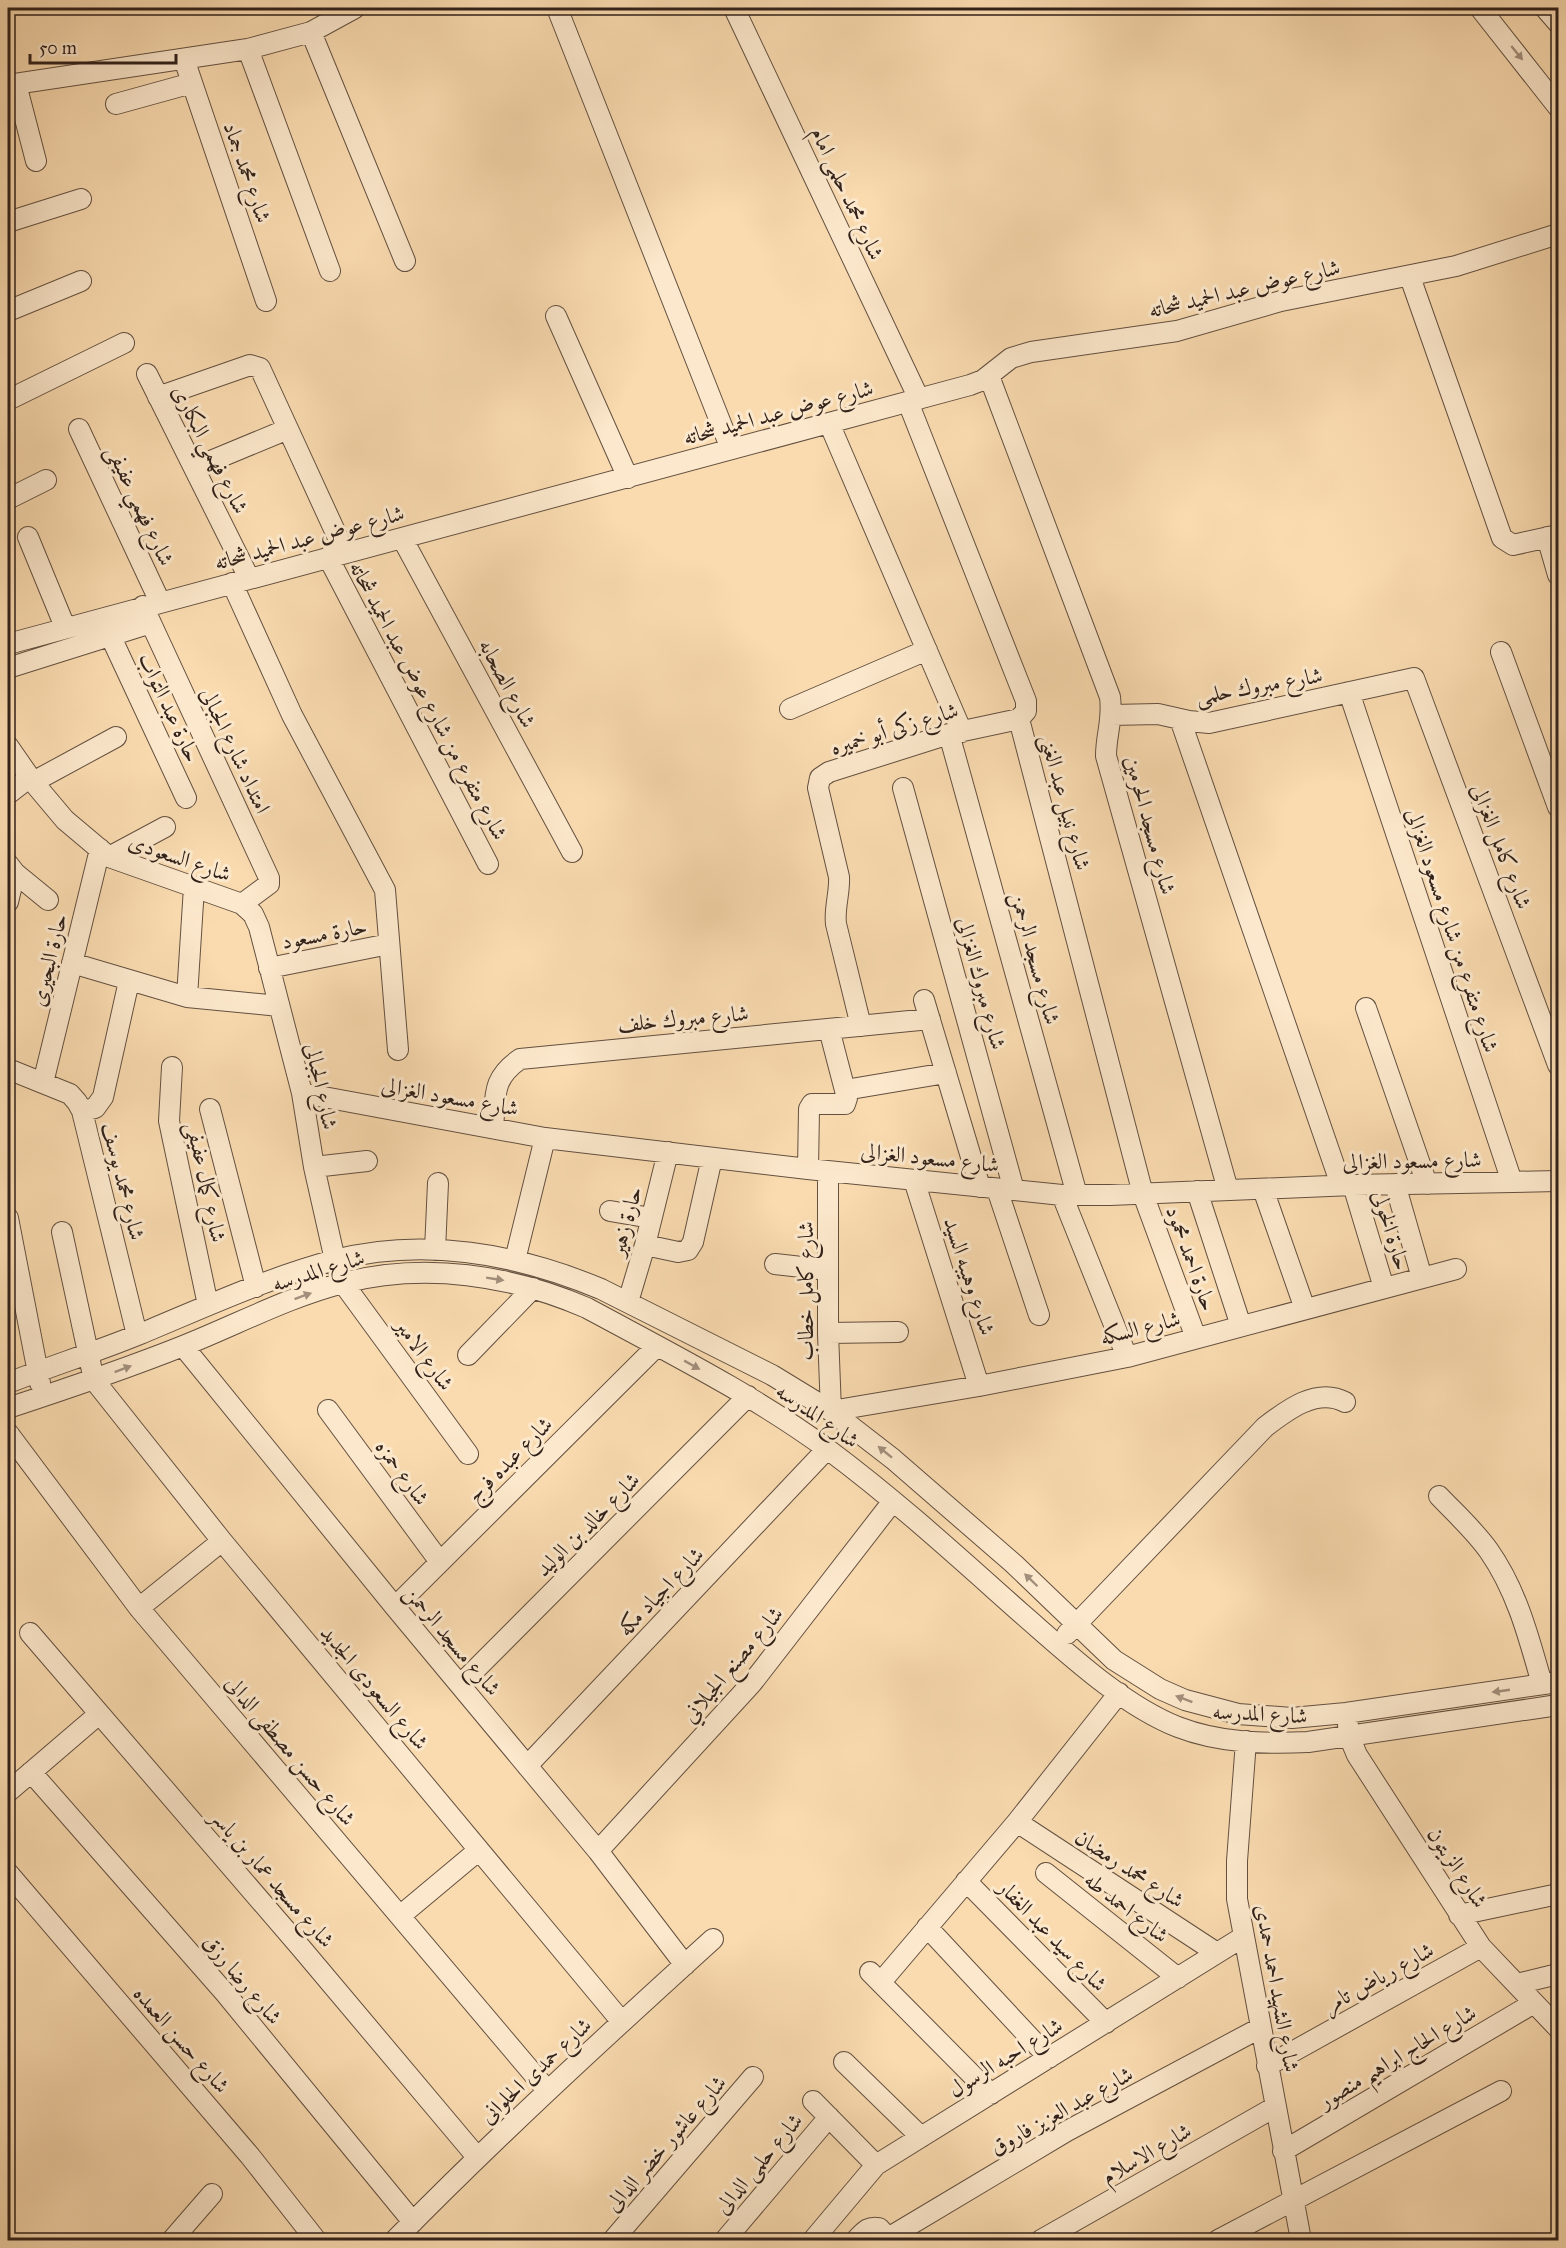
<svg xmlns="http://www.w3.org/2000/svg" width="1566" height="2248" font-family="'IM FELL Great Primer',Amiri,serif">
  <style>
    .lines { fill: none; stroke-linecap: round; stroke-linejoin: round }
    .minor-casing { stroke: #635040; stroke-width: 22 }
    .minor { stroke: #fce8cc; stroke-width: 20 }
    .oneway { fill: #a18e7c }
    .labels { text-anchor: middle; stroke-width: 6; stroke-linejoin: round; paint-order: stroke }
    .street-label { font-size: 22px; fill: #31211a; stroke: #fce8cc }
  </style>
  <rect width="100%" height="100%" fill="#fadbb0"/>
  <filter id="stains"><feTurbulence type="fractalNoise" baseFrequency=".00333" numOctaves="4"/><feColorMatrix values="0 0 0 0 .2 0 0 0 0 .09 0 0 0 0 .02 0 0 0 .5 -.17"/></filter>
  <radialGradient id="worn" r=".72"><stop offset=".6" stop-color="#630" stop-opacity="0"/><stop offset="1" stop-color="#630" stop-opacity=".3"/></radialGradient>
  <g class="lines">
    <defs>
      <path id="minor" d="M 557,8 L 731,449
        M 734,8 L 919,399
        M 1480,8 L 1558,107
        M 1545,8 L 1558,23
        M 311,32 L 405,261
        M 248,49 L 330,271
        M 184,59 L 266,301
        M 16,84 L 36,161
        M 8,85 L 248,49 L 311,32 L 355,8
        M 116,104 L 192,83
        M 8,222 L 81,199
        M 1410,277 L 1502,538 L 1513,545 L 1558,535
        M 8,311 L 81,281
        M 556,316 L 628,478
        M 147,374 L 249,578
        M 989,376 L 1110,697 C 1113,721 1106,734 1106,756 L 1228,1190
        M 158,397 L 250,365 L 260,368 L 345,553
        M 8,400 L 124,343
        M 908,402 L 1026,701 L 1026,711 L 1019,719
        M 829,423 L 962,732
        M 79,429 L 160,602
        M 194,468 L 288,429
        M 8,499 L 46,480
        M 28,537 L 65,627
        M 1547,537 L 1558,575
        M 402,538 L 572,852
        M 328,557 L 488,864
        M 232,583 L 292,715 L 385,890 L 398,1050
        M 143,606 L 269,878 L 269,884 L 242,904
        M 110,635 L 186,798
        M 8,644 L 970,385 L 983,380 L 1011,358 L 1031,352 L 1177,331 L 1281,301 L 1456,266 L 1558,234
        M 1501,652 L 1558,807
        M 8,668 L 151,623
        M 1349,692 L 1512,1182
        M 790,709 L 927,650
        M 1112,715 L 1158,714 L 1189,721 L 1209,723 L 1414,678 L 1558,1065
        M 1019,719 L 1143,1194 L 1196,1338
        M 1180,719 L 1341,1185
        M 949,734 L 1077,1195
        M 8,746 L 33,782 L 65,820 L 109,857 L 242,904 L 253,914 L 259,927 L 302,1093 L 314,1167 L 335,1260 L 343,1283 L 468,1454
        M 33,782 L 116,737
        M 903,788 L 1014,1190
        M 8,794 L 30,777
        M 109,857 L 165,827
        M 8,864 L 15,873 L 48,900
        M 8,902 L 15,873
        M 72,963 L 187,997 L 279,1006
        M 269,968 L 389,944
        M 187,997 L 194,887
        M 924,1000 L 980,1187
        M 1366,1008 L 1427,1184
        M 861,1026 L 836,924 C 834,908 840,893 839,877 L 818,788 L 820,778 L 829,772 L 949,734 L 1019,719
        M 172,1067 L 169,1121 L 208,1305
        M 8,1069 L 70,1094 L 77,1102 L 82,1111 L 137,1335
        M 43,1083 L 100,849
        M 845,1090 L 946,1073
        M 302,1093 L 545,1138 L 808,1169 L 1062,1195 L 1110,1195 L 1353,1185 L 1558,1181
        M 210,1109 L 256,1287
        M 82,1111 L 95,1108 L 103,1097 L 129,981
        M 493,1128 C 496,1096 491,1079 520,1059 L 930,1019
        M 314,1167 L 367,1161
        M 808,1169 L 809,1109 L 812,1104 L 845,1104 L 847,1098 L 829,1029
        M 828,1171 L 828,1333 L 831,1411 L 979,1386 L 1127,1357 L 1456,1269
        M 914,1180 L 979,1386
        M 1395,1184 L 1422,1278
        M 1353,1185 L 1384,1288
        M 997,1189 L 1039,1315
        M 1263,1189 L 1305,1309
        M 1197,1191 L 1241,1326
        M 1062,1195 L 1127,1357
        M 610,1211 L 651,1218
        M 8,1218 L 40,1383
        M 62,1232 L 94,1380 L 222,1541 L 622,2022
        M 645,1245 L 678,1252 L 688,1250 L 693,1242 L 712,1158
        M 435,1250 L 438,1183
        M 515,1260 L 545,1138
        M 775,1264 L 828,1270
        M 628,1302 L 645,1245 L 668,1152
        M 828,1333 L 898,1332
        M 183,1346 L 395,1607 L 598,1851 L 685,1965
        M 468,1355 L 533,1288
        M 8,1383 C 51,1366 96,1352 140,1334 C 203,1308 267,1278 335,1260 C 424,1237 517,1254 601,1289 L 772,1375 L 831,1411 L 893,1459 L 1014,1564 L 1114,1660 L 1160,1689 L 1185,1700 L 1238,1714 L 1292,1718 L 1346,1713 L 1558,1682
        M 8,1408 C 66,1389 125,1369 183,1346 C 236,1325 288,1297 343,1283 C 425,1262 511,1275 587,1308 C 670,1353 754,1395 830,1451 C 897,1501 958,1557 1021,1613 C 1066,1652 1122,1705 1178,1727 C 1219,1743 1265,1744 1308,1742 L 1558,1705
        M 328,1410 L 440,1562
        M 8,1433 L 139,1608 L 547,2090
        M 1439,1496 C 1456,1514 1475,1531 1489,1551 C 1517,1591 1529,1638 1542,1684
        M 395,1607 L 657,1346
        M 139,1608 L 222,1541
        M 30,1633 L 302,1949 L 477,2157
        M 1067,1634 L 1265,1427 C 1287,1410 1317,1387 1345,1402
        M 460,1685 L 748,1396
        M 1348,1725 L 1349,1736 L 1357,1755 L 1481,1947 L 1558,2028
        M 1246,1741 L 1237,1861 L 1237,1899 L 1301,2240
        M 527,1766 L 827,1449
        M 31,1772 L 225,1993 L 413,2222
        M 8,1792 L 99,1714
        M 1017,1822 L 1217,1953
        M 598,1851 L 752,1683 L 893,1501
        M 8,1873 L 250,2156 L 316,2240
        M 1046,1873 L 1178,1978
        M 966,1881 L 1106,2023
        M 1459,1915 L 1558,1894
        M 400,1916 L 479,1850
        M 927,1927 L 1049,2058
        M 870,1972 L 991,2094
        M 881,1982 L 1017,1822 L 1119,1693
        M 1517,1984 L 1558,1974
        M 844,2062 L 921,2137
        M 1267,2066 L 1481,1947
        M 813,2101 L 876,2165
        M 1283,2151 L 1534,2003
        M 888,2238 L 1067,2131 L 1260,2028
        M 172,2240 L 212,2194
        M 395,2240 C 497,2136 605,2037 713,1939
        M 613,2240 L 753,2077
        M 725,2240 L 829,2117
        M 813,2240 L 876,2165 L 1243,1937
        M 856,2240 C 864,2232 867,2226 879,2228 L 890,2240
        M 1041,2240 L 1275,2107
        M 1218,2240 L 1501,2091"/>
    </defs>
    <use href="#minor" class="minor-casing"/>
    <use href="#minor" class="minor"/>
  </g>
  <defs><path id="oneway-solid" d="M-6-.8H1V-3.2L6.5 0L1 3.2V.8H-6Z" transform="scale(1.5)"/></defs>
  <g class="oneway">
    <use href="#oneway-solid" transform="translate(1517 53) rotate(51)"/>
    <use href="#oneway-solid" transform="translate(495 1279) rotate(9)"/>
    <use href="#oneway-solid" transform="translate(303 1296) rotate(-20)"/>
    <use href="#oneway-solid" transform="translate(692 1365) rotate(29)"/>
    <use href="#oneway-solid" transform="translate(123 1369) rotate(-21)"/>
    <use href="#oneway-solid" transform="translate(885 1452) rotate(-141)"/>
    <use href="#oneway-solid" transform="translate(1031 1580) rotate(-136)"/>
    <use href="#oneway-solid" transform="translate(1501 1691) rotate(172)"/>
    <use href="#oneway-solid" transform="translate(1184 1699) rotate(-159)"/>
  </g>
  <g class="labels">
    <g class="street-label">
      <text transform="translate(248 172) rotate(71)" y="8">شارع محمد جماد</text>
      <text transform="translate(848 193) rotate(65)" y="8">شارع محمد حلمى امام</text>
      <text transform="translate(1244 288) rotate(-13)" y="8">شارع عوض عبد الحميد شحاته</text>
      <text transform="translate(778 412) rotate(-15)" y="8">شارع عوض عبد الحميد شحاته</text>
      <text transform="translate(211 449) rotate(63)" y="8">شارع فهمي البكارى</text>
      <text transform="translate(141 505) rotate(65)" y="8">شارع فهمي عفيفى</text>
      <text transform="translate(309 537) rotate(-15)" y="8">شارع عوض عبد الحميد شحاته</text>
      <text transform="translate(508 683) rotate(62)" y="8">شارع الصحابه</text>
      <text transform="translate(1259 685) rotate(-10)" y="8">شارع مبروك حلمى</text>
      <text transform="translate(429 700) rotate(62)" y="8">شارع متفرع من شارع عوض عبد الحميد شحاته</text>
      <text transform="translate(170 707) rotate(65)" y="8">حارة عبد التواب</text>
      <text transform="translate(894 728) rotate(-17)" y="8">شارع زكى أبو خميره</text>
      <text transform="translate(236 750) rotate(65)" y="8">امتداد شارع الجبالى</text>
      <text transform="translate(1066 802) rotate(75)" y="8">شارع نبيل عبد الغنى</text>
      <text transform="translate(1151 825) rotate(75)" y="8">شارع مسجد الحرمين</text>
      <text transform="translate(1502 846) rotate(69)" y="8">شارع كامل الغزالى</text>
      <text transform="translate(180 857) rotate(19)" y="8">شارع السعودى</text>
      <text transform="translate(1453 930) rotate(72)" y="8">شارع متفرع من شارع مسعود الغزالى</text>
      <text transform="translate(324 933) rotate(-11)" y="8">حارة مسعود</text>
      <text transform="translate(1036 958) rotate(75)" y="8">شارع مسجد الرحمن</text>
      <text transform="translate(48 960) rotate(-76)" y="8">حارة البحيرى</text>
      <text transform="translate(982 983) rotate(75)" y="8">شارع مبروك الغزالى</text>
      <text transform="translate(683 1018) rotate(-5)" y="8">شارع مبروك خلف</text>
      <text transform="translate(322 1086) rotate(78)" y="8">شارع الجبالى</text>
      <text transform="translate(450 1096) rotate(10)" y="8">شارع مسعود الغزالى</text>
      <text transform="translate(930 1157) rotate(6)" y="8">شارع مسعود الغزالى</text>
      <text transform="translate(1412 1160) rotate(-1)" y="8">شارع مسعود الغزالى</text>
      <text transform="translate(124 1181) rotate(76)" y="8">شارع محمد يوسف</text>
      <text transform="translate(207 1182) rotate(78)" y="8">شارع كمال عفيفى</text>
      <text transform="translate(625 1221) rotate(-75)" y="8">حارة زهير</text>
      <text transform="translate(1392 1230) rotate(73)" y="8">حارة الخولى</text>
      <text transform="translate(1192 1258) rotate(70)" y="8">حارة احمد محمود</text>
      <text transform="translate(318 1270) rotate(-17)" y="8">شارع المدرسه</text>
      <text transform="translate(970 1276) rotate(72)" y="8">شارع وهيبه السيد</text>
      <text transform="translate(805 1291) rotate(-90)" y="8">شارع كامل خطاب</text>
      <text transform="translate(1140 1327) rotate(-14)" y="8">شارع السكه</text>
      <text transform="translate(425 1354) rotate(54)" y="8">شارع الامير</text>
      <text transform="translate(818 1415) rotate(35)" y="8">شارع المدرسه</text>
      <text transform="translate(509 1459) rotate(-45)" y="8">شارع عبده فرج</text>
      <text transform="translate(403 1472) rotate(54)" y="8">شارع حمزه</text>
      <text transform="translate(587 1524) rotate(-45)" y="8">شارع خالد بن الوليد</text>
      <text transform="translate(660 1591) rotate(-46)" y="8">شارع اجياد مكه</text>
      <text transform="translate(453 1640) rotate(50)" y="8">شارع مسجد الرحمن</text>
      <text transform="translate(732 1664) rotate(-50)" y="8">شارع مصنع الجيلاني</text>
      <text transform="translate(375 1687) rotate(50)" y="8">شارع السعودى الجديد</text>
      <text transform="translate(1260 1713) rotate(3)" y="8">شارع المدرسه</text>
      <text transform="translate(291 1750) rotate(50)" y="8">شارع حسن مصطفى الدالى</text>
      <text transform="translate(1458 1867) rotate(57)" y="8">شارع الزيتون</text>
      <text transform="translate(1130 1868) rotate(33)" y="8">شارع محمد رمضان</text>
      <text transform="translate(273 1878) rotate(49)" y="8">شارع مسجد عمار بن ياسر</text>
      <text transform="translate(1127 1907) rotate(38)" y="8">شارع احمد طه</text>
      <text transform="translate(1053 1935) rotate(46)" y="8">شارع سيد عبد الغفار</text>
      <text transform="translate(1378 1977) rotate(-29)" y="8">شارع رياض تامر</text>
      <text transform="translate(243 1979) rotate(50)" y="8">شارع رضا رزق</text>
      <text transform="translate(1278 1988) rotate(80)" y="8">شارع الشهيد احمد حمدى</text>
      <text transform="translate(182 2039) rotate(49)" y="8">شارع حسن العمده</text>
      <text transform="translate(1397 2056) rotate(-31)" y="8">شارع الحاج ابراهيم منصور</text>
      <text transform="translate(1005 2057) rotate(-32)" y="8">شارع احبه الرسول</text>
      <text transform="translate(535 2070) rotate(-43)" y="8">شارع حمدى الحلوانى</text>
      <text transform="translate(1061 2110) rotate(-29)" y="8">شارع عبد العزيز فاروق</text>
      <text transform="translate(665 2143) rotate(-49)" y="8">شارع عاشور خضر الدالى</text>
      <text transform="translate(1146 2153) rotate(-30)" y="8">شارع الاسلام</text>
      <text transform="translate(758 2163) rotate(-50)" y="8">شارع حلمى الدالى</text>
    </g>
  </g>
  <rect width="1566" height="2248" fill="none" stroke="#fadbb0" stroke-width="30"/>
  <rect x="9" y="9" width="1548" height="2230" fill="none" stroke="#31211a" stroke-width="3"/>
  <rect x="15" y="15" width="1536" height="2218" fill="none" stroke="#31211a" stroke-width="1.5"/>
  <path d="M30 54v9h146v-9" fill="none" stroke="#31211a" stroke-width="3"/>
  <text x="39" y="54" font-size="18" fill="#31211a" stroke="#fce8cc" stroke-width="4.5" paint-order="stroke">50 m</text>
  <rect width="100%" height="100%" filter="url(#stains)"/>
  <rect width="100%" height="100%" fill="url(#worn)"/>
</svg>
